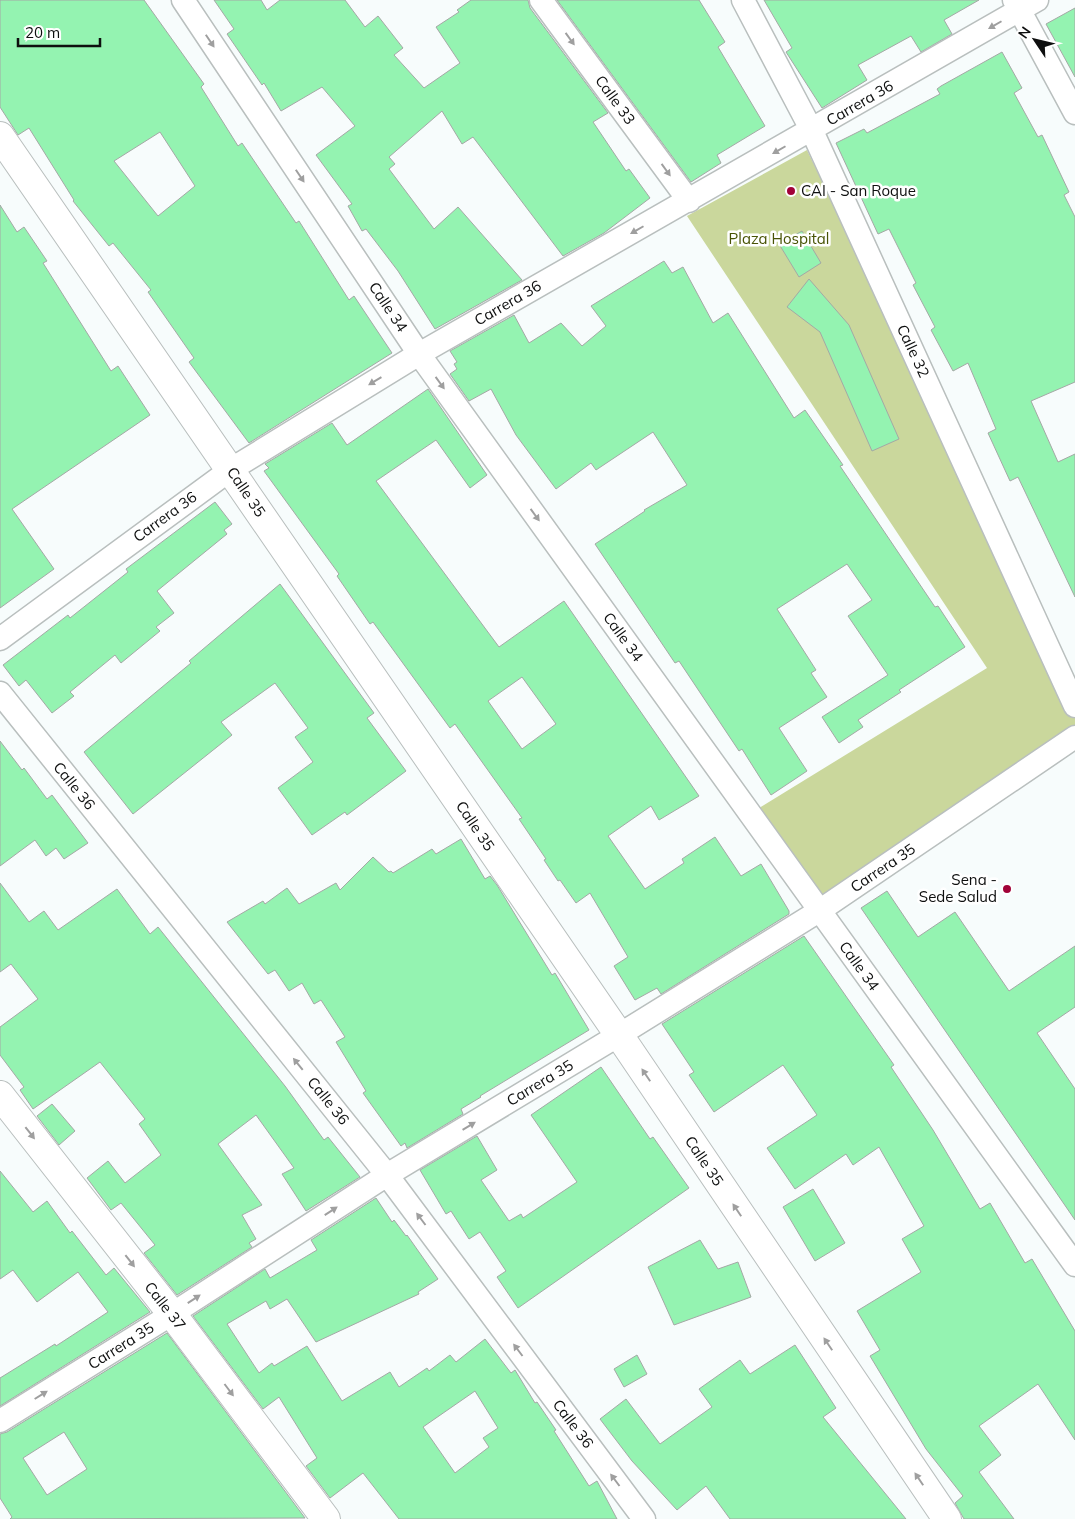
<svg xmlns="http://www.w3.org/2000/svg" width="1075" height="1519" font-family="Mulish,sans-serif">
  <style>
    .green { fill: #cad79c }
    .building { fill: #94f3b1; stroke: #a4a8a5; fill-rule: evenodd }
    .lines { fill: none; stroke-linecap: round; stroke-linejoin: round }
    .street-casing { stroke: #b9bfbe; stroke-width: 25 }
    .secondary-casing { stroke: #b9bfbe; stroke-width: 30 }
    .street { stroke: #fff; stroke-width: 22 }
    .secondary { stroke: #fff; stroke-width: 28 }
    .oneway { fill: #9f9f9f }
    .poi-dot { fill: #a10238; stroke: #fff; stroke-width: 2 }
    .labels { text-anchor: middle; stroke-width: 5; stroke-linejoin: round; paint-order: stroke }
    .street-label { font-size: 15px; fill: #0e0f0f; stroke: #fff }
    .poi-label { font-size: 15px; fill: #0e0f0f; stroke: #fff; text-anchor: start }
    .park-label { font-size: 15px; fill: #485305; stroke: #fff }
  </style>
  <rect width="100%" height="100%" fill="#f7fcfc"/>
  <path class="green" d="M 807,150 L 1075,707 L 1075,737 L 819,911 L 751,813 L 987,668 L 687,216 Z"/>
  <path class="building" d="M 0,0 L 144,0 L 204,84 L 201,87 L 238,146 L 242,143 L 296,223 L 299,221 L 349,300 L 354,296 L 392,353 L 249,443 L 189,362 L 194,358 L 148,292 L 151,290 L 113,243 L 109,246 L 73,201 L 74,200 L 29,128 L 18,135 L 0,107 ZM 160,132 L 195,186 L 158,216 L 114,161 Z
    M 214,0 L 261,0 L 267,10 L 280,0 L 345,0 L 365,27 L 378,16 L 403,48 L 394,55 L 424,88 L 460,63 L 436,27 L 459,12 L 457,10 L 471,0 L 528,0 L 530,8 L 608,113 L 593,122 L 626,171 L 629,169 L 650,198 L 604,233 L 563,256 L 473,137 L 462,144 L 442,111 L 389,157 L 395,164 L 389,169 L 434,229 L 458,207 L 522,280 L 435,329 L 398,271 L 366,229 L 362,231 L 348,206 L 352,204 L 316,155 L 355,126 L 322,87 L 281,111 L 264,83 L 262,85 L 227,34 L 234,29 Z
    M 557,0 L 699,0 L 725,42 L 718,47 L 765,126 L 717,155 L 721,163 L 691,182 Z
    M 764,0 L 979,0 L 944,20 L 952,34 L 921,52 L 911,36 L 858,65 L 867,80 L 822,108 L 786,52 L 792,48 Z
    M 1075,8 L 1075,77 L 1046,24 Z
    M 1002,52 L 1022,88 L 1014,93 L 1038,137 L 1042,135 L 1069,192 L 1064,195 L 1075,217 L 1075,382 L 1031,401 L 1058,462 L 1075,454 L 1075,597 L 1018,477 L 1010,481 L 988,433 L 996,429 L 968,363 L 953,371 L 931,330 L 935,327 L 913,285 L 916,283 L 889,229 L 878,234 L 836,143 L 864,129 L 867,133 L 940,94 L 937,89 L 941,86 Z
    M 0,205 L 17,232 L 24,227 L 47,261 L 43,263 L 111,371 L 118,366 L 150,415 L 12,509 L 54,569 L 0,608 Z
    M 802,231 L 821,263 L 799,277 L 779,244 Z
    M 664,261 L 672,273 L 683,267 L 713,323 L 728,313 L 794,418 L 805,410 L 843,465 L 840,466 L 935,607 L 938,606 L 965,647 L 899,690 L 901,692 L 858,720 L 863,727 L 839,743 L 822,717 L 888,675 L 848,616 L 872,600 L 847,564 L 777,609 L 816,670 L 811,673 L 827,697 L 779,728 L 807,771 L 771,795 L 742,749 L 739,751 L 679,661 L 675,663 L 595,544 L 645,511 L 644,510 L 687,485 L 653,432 L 596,470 L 591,463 L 556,489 L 516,435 L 491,389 L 469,401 L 450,374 L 457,369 L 454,364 L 457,362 L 450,351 L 514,315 L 529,343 L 561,323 L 582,346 L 606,326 L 591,306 Z
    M 809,279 L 849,325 L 899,439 L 872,451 L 820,332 L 787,307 Z
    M 428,389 L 487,475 L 470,488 L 436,440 L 376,481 L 499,647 L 564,601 L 699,796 L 659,820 L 651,806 L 608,836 L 645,889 L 684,863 L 682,859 L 715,837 L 741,876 L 761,864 L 789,911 L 789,914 L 661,994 L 657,988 L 635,1000 L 614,966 L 628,957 L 590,893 L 576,903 L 560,880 L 558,881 L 544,860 L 546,859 L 519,819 L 522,818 L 455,724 L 450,728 L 373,622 L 370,624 L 337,576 L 339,574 L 264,471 L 269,468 L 265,464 L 332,423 L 347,445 ZM 522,677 L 556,724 L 522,749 L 488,701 Z
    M 215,502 L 232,524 L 224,530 L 227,534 L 157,591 L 174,613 L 156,627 L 160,631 L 121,663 L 115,655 L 70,692 L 74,696 L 52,713 L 26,680 L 19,686 L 3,665 L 68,615 L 70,618 L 128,572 L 126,569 Z
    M 280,584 L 374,713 L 367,718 L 406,771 L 347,815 L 345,812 L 312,835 L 278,788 L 313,762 L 295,737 L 308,728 L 275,683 L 221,722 L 232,735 L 133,814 L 84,752 L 191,663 L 189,661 Z
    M 0,741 L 22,770 L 24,768 L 47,799 L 52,795 L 88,843 L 64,859 L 56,848 L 46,856 L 35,840 L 0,866 Z
    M 461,839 L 485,879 L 490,876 L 497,885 L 552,975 L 555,973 L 589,1030 L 480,1096 L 481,1097 L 461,1109 L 463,1114 L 407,1148 L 405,1143 L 401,1146 L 363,1093 L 366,1091 L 336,1042 L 345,1037 L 321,1000 L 314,1004 L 302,983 L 289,991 L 275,970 L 268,974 L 227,922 L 263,901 L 265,904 L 287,888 L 299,904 L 336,883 L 340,890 L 373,857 L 389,872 L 391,871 L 393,873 L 432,849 L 436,854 Z
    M 0,883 L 29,922 L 44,911 L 58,930 L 117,889 L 150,934 L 158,927 L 285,1086 L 324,1140 L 328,1137 L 360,1177 L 306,1211 L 282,1174 L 294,1168 L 256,1115 L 218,1144 L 262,1205 L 242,1215 L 256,1239 L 249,1243 L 252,1247 L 177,1295 L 144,1253 L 155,1245 L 121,1203 L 111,1210 L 87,1178 L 108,1161 L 125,1183 L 161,1155 L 139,1124 L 145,1119 L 100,1062 L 33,1109 L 20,1090 L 24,1087 L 0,1055 L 0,1027 L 38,999 L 11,964 L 0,972 Z
    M 887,891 L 918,937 L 955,912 L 1009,991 L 1075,946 L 1075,1007 L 1037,1033 L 1075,1089 L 1075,1220 L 861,908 Z
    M 804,936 L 894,1065 L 891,1067 L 933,1130 L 980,1209 L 990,1203 L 1025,1263 L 1032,1259 L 1075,1331 L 1075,1440 L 1038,1384 L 979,1426 L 1001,1455 L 979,1472 L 1014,1519 L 964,1519 L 955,1503 L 963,1496 L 926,1449 L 870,1356 L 880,1350 L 857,1311 L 921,1272 L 902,1239 L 924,1226 L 879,1147 L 853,1165 L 846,1154 L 795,1189 L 767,1148 L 817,1115 L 783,1065 L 714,1112 L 689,1075 L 694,1072 L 662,1024 Z
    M 601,1067 L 650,1139 L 653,1137 L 689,1188 L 518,1308 L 497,1277 L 506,1271 L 480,1232 L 469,1239 L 451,1211 L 446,1214 L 420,1170 L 477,1136 L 497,1170 L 481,1180 L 509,1221 L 521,1214 L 523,1218 L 577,1182 L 531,1115 Z
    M 52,1104 L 75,1131 L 59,1145 L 37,1116 Z
    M 0,1171 L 33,1212 L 47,1201 L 70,1233 L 72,1231 L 106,1275 L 114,1268 L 150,1312 L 0,1406 L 0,1378 L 55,1344 L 56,1346 L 108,1312 L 78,1272 L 37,1302 L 13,1270 L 0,1279 Z
    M 813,1189 L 845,1243 L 815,1261 L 783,1207 Z
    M 376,1198 L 392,1222 L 394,1220 L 406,1236 L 407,1235 L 438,1279 L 418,1292 L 419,1294 L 316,1342 L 287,1299 L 270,1309 L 266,1301 L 227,1324 L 259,1373 L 272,1363 L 274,1366 L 307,1346 L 342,1401 L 390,1372 L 399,1387 L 427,1368 L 429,1371 L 450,1355 L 456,1362 L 485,1339 L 511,1373 L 515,1370 L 535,1403 L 537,1402 L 556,1430 L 554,1431 L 589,1486 L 597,1481 L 617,1519 L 399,1519 L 363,1473 L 330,1498 L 306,1466 L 317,1458 L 279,1397 L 263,1409 L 193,1316 L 265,1269 L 270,1278 L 317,1250 L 311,1240 ZM 475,1391 L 498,1428 L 483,1438 L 489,1447 L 455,1473 L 423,1427 Z
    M 700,1240 L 718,1269 L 738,1262 L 751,1297 L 674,1325 L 648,1267 Z
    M 167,1333 L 305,1518 L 10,1519 L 12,1517 L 0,1498 L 0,1434 L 7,1432 ZM 64,1432 L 87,1469 L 47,1495 L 23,1458 Z
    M 795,1345 L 836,1408 L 823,1417 L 906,1519 L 730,1519 L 706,1486 L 677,1510 L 632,1461 L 600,1419 L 626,1399 L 660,1444 L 712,1407 L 699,1389 L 740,1360 L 750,1374 Z
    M 637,1355 L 647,1374 L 624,1387 L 614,1369 Z"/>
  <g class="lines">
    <defs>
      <path id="street" d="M 183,0 L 419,354 L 1075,1265
        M 541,0 L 689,201
        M 743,0 L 812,131 L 1075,706
        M 1014,0 L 1075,113
        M 0,639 L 230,470 L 419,354 L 1037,0
        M 0,693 L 387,1175 L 644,1519
        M 0,1421 L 172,1314 L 387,1175 L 619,1035 L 819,911 L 1075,737"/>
      <path id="secondary" d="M 0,136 L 619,1035 L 947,1519
        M 0,1095 L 172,1314 L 326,1519"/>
    </defs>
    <use href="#street" class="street-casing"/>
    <use href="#secondary" class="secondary-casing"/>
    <use href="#street" class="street"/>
    <use href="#secondary" class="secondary"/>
  </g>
  <defs><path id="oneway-solid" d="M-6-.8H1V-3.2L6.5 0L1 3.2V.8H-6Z" transform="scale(1.25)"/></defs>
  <g class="oneway">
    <use href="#oneway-solid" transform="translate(995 25) rotate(150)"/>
    <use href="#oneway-solid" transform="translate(570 39) rotate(54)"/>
    <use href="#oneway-solid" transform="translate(210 41) rotate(56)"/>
    <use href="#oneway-solid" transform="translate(779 150) rotate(150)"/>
    <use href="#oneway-solid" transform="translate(666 170) rotate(54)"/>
    <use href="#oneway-solid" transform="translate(300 176) rotate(56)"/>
    <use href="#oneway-solid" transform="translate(637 230) rotate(150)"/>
    <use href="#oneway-solid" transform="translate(375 381) rotate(149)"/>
    <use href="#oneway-solid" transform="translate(440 383) rotate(54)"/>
    <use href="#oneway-solid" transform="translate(535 515) rotate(54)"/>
    <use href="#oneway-solid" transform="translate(298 1064) rotate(-129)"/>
    <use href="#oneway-solid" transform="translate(646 1075) rotate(-124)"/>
    <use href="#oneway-solid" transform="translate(469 1126) rotate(-31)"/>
    <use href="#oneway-solid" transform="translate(30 1133) rotate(52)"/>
    <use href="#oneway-solid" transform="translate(737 1210) rotate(-124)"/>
    <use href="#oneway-solid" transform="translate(331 1211) rotate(-33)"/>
    <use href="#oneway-solid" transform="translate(421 1219) rotate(-127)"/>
    <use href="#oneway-solid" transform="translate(130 1261) rotate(52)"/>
    <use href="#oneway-solid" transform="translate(194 1299) rotate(-33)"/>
    <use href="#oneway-solid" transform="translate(828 1344) rotate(-124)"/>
    <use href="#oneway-solid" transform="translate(518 1350) rotate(-127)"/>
    <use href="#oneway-solid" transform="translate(229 1390) rotate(53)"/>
    <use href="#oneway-solid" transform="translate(41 1395) rotate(-32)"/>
    <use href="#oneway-solid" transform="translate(919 1479) rotate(-124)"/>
    <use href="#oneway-solid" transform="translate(615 1480) rotate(-127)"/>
  </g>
  <g class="poi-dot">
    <circle cx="791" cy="191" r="5"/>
    <circle cx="1007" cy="889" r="5"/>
  </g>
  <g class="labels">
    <g class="street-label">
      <text transform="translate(615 100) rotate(54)" y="5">Calle 33</text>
      <text transform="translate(860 103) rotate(-30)" y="5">Carrera 36</text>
      <text transform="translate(508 303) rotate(-30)" y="5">Carrera 36</text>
      <text transform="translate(388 307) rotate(56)" y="5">Calle 34</text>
      <text transform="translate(913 351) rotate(65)" y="5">Calle 32</text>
      <text transform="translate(246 492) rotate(56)" y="5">Calle 35</text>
      <text transform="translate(165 517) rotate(-36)" y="5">Carrera 36</text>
      <text transform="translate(623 637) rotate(54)" y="5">Calle 34</text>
      <text transform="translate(74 786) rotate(51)" y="5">Calle 36</text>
      <text transform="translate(475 826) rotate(56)" y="5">Calle 35</text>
      <text transform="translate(883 868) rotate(-34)" y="5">Carrera 35</text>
      <text transform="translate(859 966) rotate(54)" y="5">Calle 34</text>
      <text transform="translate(540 1083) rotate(-31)" y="5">Carrera 35</text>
      <text transform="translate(328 1101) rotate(51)" y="5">Calle 36</text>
      <text transform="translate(704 1161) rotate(56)" y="5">Calle 35</text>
      <text transform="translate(165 1306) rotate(52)" y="5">Calle 37</text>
      <text transform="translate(121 1346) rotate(-32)" y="5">Carrera 35</text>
      <text transform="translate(573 1424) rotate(53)" y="5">Calle 36</text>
    </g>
    <g class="poi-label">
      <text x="801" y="196">CAI - San Roque</text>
      <text x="997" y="885" text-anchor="end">Sena -<tspan x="997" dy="17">Sede Salud</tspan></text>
    </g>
    <g class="park-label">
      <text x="779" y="244">Plaza Hospital</text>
    </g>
  </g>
  <g transform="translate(1035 40) rotate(305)" stroke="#ffffff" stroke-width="4" paint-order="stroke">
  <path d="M0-4L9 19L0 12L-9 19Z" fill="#0e0f0f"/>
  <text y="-8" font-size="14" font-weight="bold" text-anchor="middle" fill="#0e0f0f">N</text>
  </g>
  <path d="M18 38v8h82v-8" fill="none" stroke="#0e0f0f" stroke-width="2.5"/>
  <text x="25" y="38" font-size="15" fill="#0e0f0f" stroke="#ffffff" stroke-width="4" paint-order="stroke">20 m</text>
</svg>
